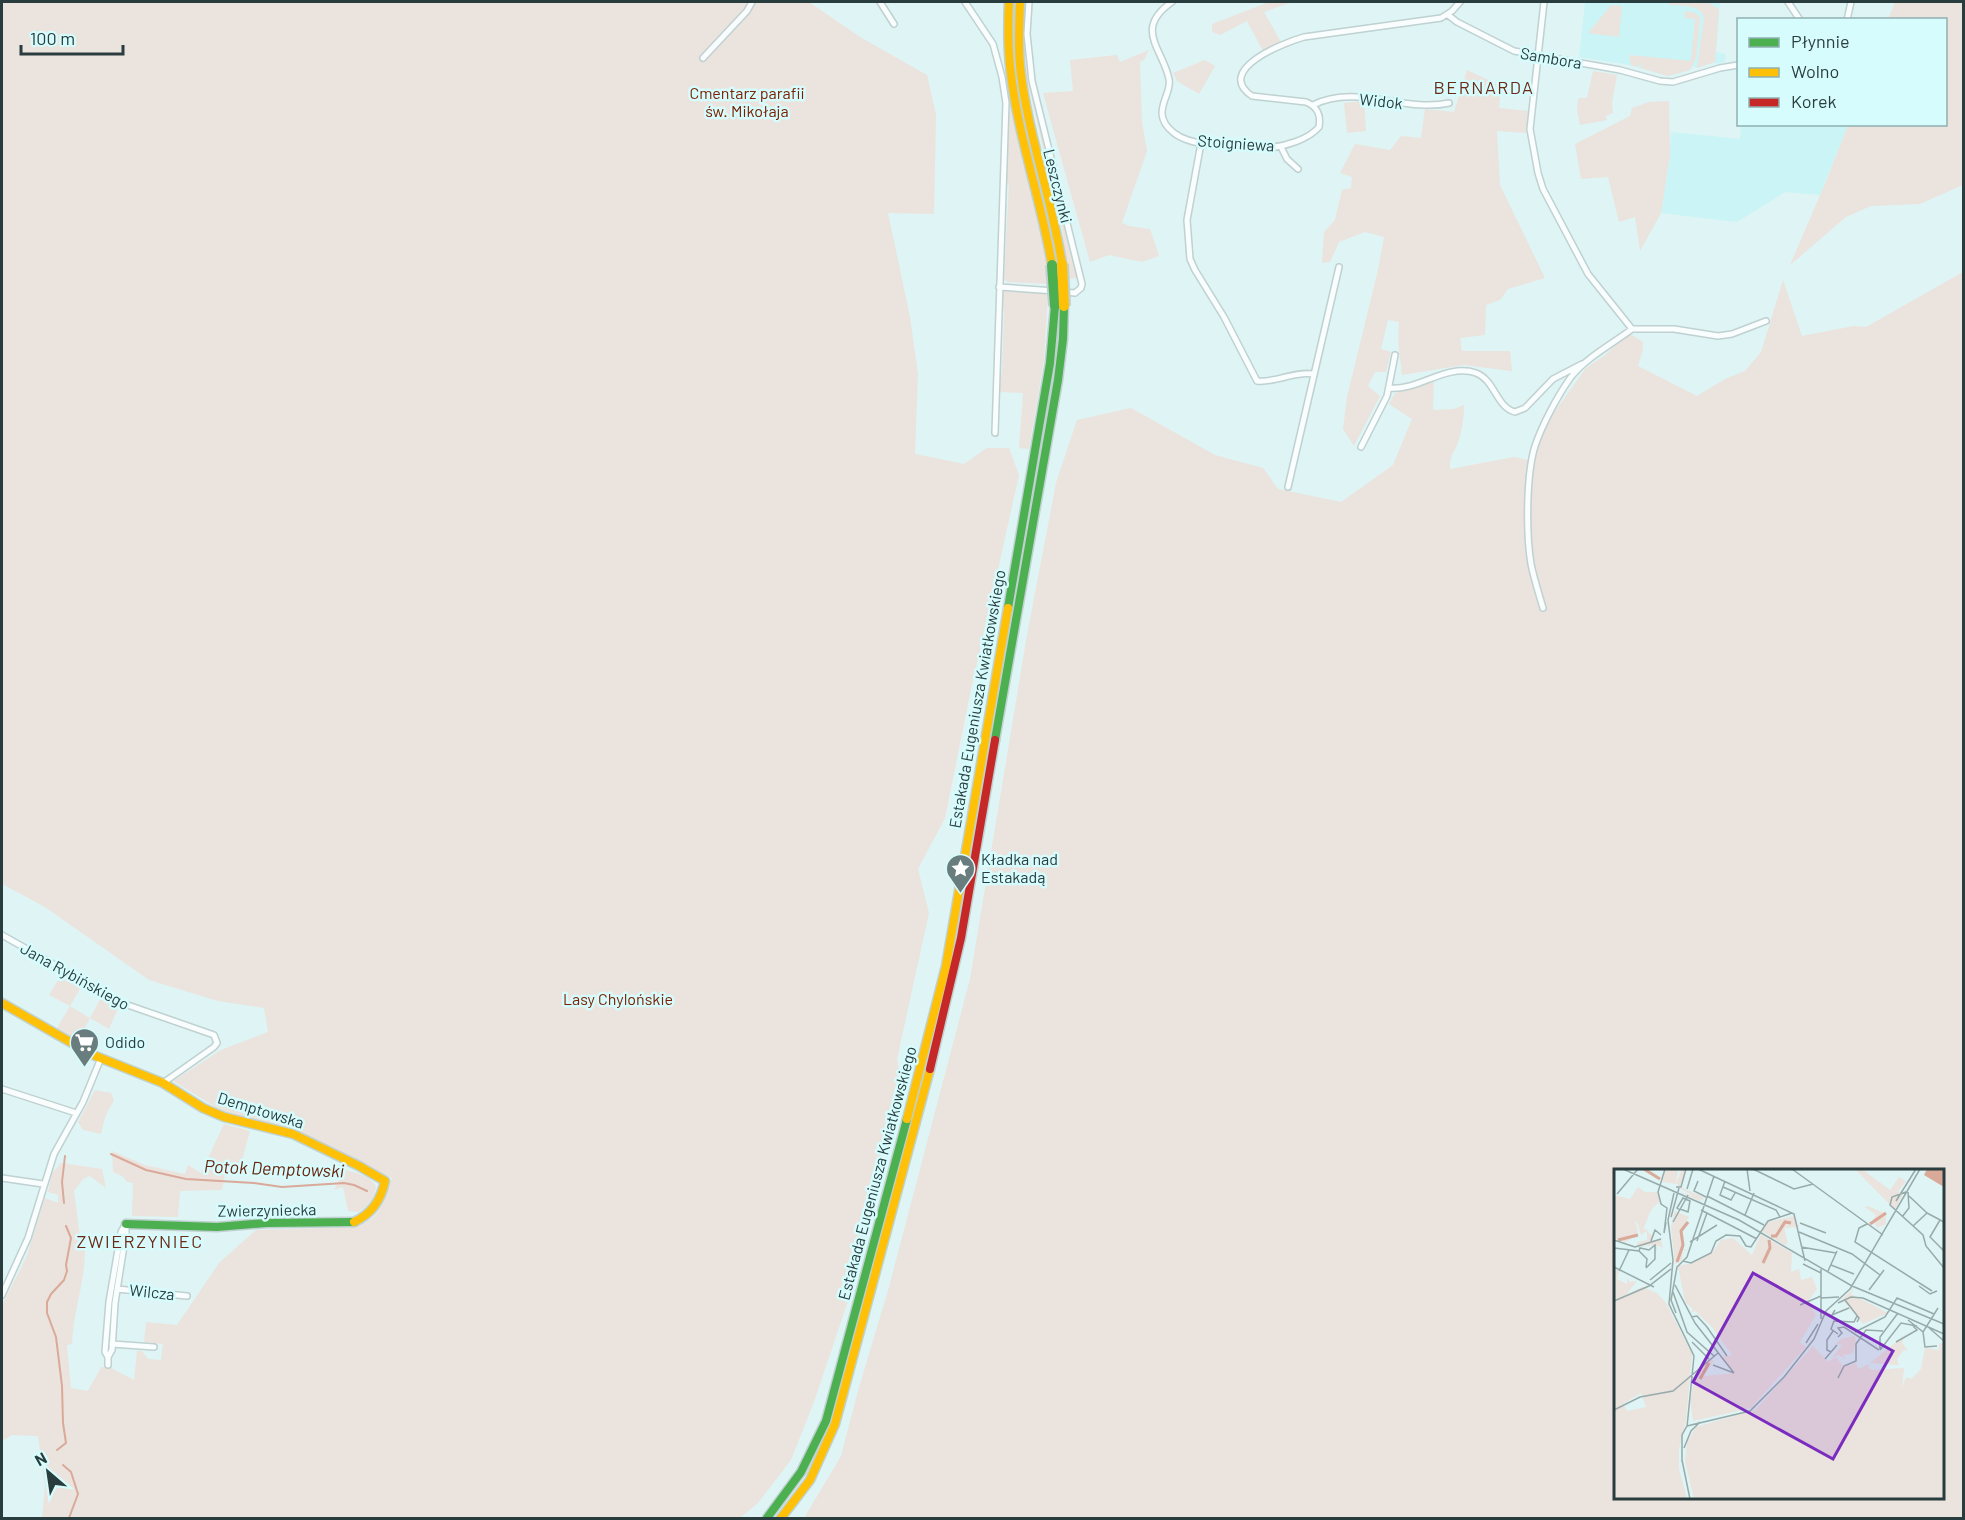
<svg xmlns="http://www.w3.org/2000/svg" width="1965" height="1520" font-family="Barlow,sans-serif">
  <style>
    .built { fill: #caf4f5 }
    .green { fill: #ebe3dd; fill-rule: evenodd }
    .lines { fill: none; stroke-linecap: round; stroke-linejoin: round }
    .stream { stroke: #d9a999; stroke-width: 2 }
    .street-casing { stroke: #bfd1d1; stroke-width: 8 }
    .fast-casing { stroke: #bfd1d1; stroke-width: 11 }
    .slow-casing { stroke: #bfd1d1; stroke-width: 11 }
    .jam-casing { stroke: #bfd1d1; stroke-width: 11 }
    .street { stroke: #fafdfd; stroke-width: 5 }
    .fast { stroke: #4caf50; stroke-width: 8 }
    .slow { stroke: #ffc107; stroke-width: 8 }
    .jam { stroke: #c62828; stroke-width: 8 }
    .fast-bridge-casing { stroke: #bfd1d1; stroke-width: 14; stroke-linecap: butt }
    .slow-bridge-casing { stroke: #bfd1d1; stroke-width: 14; stroke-linecap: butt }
    .fast-bridge { stroke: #4caf50; stroke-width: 10 }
    .slow-bridge { stroke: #ffc107; stroke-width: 10 }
    .labels { text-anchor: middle; stroke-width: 5; stroke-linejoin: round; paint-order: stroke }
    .street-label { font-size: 16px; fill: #2a3d3e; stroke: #d6fcfd }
    .park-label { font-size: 16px; fill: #7c2000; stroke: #d6fcfd }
    .poi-label { font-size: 16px; fill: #2a3d3e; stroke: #d6fcfd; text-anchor: start }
    .neighbourhood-label { font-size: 18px; letter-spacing: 1.5px; fill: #6d2a17; stroke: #d6fcfd }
    .water-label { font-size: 18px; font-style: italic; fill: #68230d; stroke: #d6fcfd }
    .inset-river { fill: none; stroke: #d9a999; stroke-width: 3 }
    .inset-road { fill: none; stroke: #97abab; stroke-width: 1.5 }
    .view { fill: #7b2cbf; fill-opacity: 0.15; stroke: #7b2cbf; stroke-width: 3 }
    .inset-edge { fill: none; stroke: #2a3d3e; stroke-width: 3 }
  </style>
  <rect width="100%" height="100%" fill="#dff4f4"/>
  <path class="built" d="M 1585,2 L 1720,2 L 1716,52 L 1726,54 L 1725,62 L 1715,64 L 1715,62 L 1697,68 L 1693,66 L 1690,70 L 1668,76 L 1630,65 L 1579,57 Z
    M 1741,125 L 1848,125 L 1820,195 L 1785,192 L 1737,222 L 1661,213 L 1670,155 L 1671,132 L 1740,139 Z"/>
  <path class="green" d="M 2,2 L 809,2 L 860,37 L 927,75 L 936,115 L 934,214 L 888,213 L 910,317 L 918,374 L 915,454 L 964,464 L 987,448 L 1009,448 L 1019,475 L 969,699 L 945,818 L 918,869 L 929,913 L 897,1059 L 900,1074 L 851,1292 L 814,1402 L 791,1460 L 758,1503 L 740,1518 L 42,1518 L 45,1485 L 38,1436 L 12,1435 L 2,1441 L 2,1305 L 26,1258 L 45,1198 L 58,1203 L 58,1195 L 48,1192 L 52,1173 L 61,1163 L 102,1169 L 106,1188 L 90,1176 L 83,1179 L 74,1191 L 80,1237 L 84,1236 C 89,1273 73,1308 72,1344 L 67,1345 L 71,1388 L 88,1391 L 101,1367 L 109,1367 L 134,1380 L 137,1351 L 142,1351 L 148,1359 L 161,1360 L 163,1344 L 144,1342 L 146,1322 L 177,1325 L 219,1263 L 256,1230 L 352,1227 C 380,1222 383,1202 392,1178 L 315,1139 L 277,1126 L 222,1111 L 173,1081 L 221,1050 L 268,1032 L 264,1008 L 218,1001 L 149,980 L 45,907 L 2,884 Z
    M 1269,2 L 1292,2 L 1264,12 L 1281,42 L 1263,51 L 1247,21 L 1220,35 L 1212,32 L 1212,24 Z
    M 1668,2 L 1707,2 L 1719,9 L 1715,62 L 1697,68 L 1704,17 C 1699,4 1682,6 1669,5 Z
    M 1895,2 L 1963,2 L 1963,185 L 1920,204 L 1871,206 L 1846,217 L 1790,265 L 1827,179 L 1848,125 L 1946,124 L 1946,20 L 1888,19 Z
    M 1611,5 L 1622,6 L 1619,37 L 1588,33 Z
    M 1685,11 L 1696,13 L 1700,18 L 1696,58 L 1690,70 L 1668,76 L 1640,68 L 1644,63 L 1637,67 L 1631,65 L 1629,55 L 1691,61 L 1695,19 L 1685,18 Z
    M 1024,26 L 1026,65 L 1032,96 L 1077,278 L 1068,279 L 1062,229 L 1027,80 L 1024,59 Z
    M 1149,50 L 1144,60 L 1140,62 L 1142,122 L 1147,151 L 1122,223 L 1129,226 L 1150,229 L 1159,256 L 1142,262 L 1109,255 L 1090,262 L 1043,93 L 1073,91 L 1070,60 L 1117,55 L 1120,62 Z
    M 1205,60 L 1215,66 L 1199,94 L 1177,81 L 1173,73 Z
    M 1467,70 L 1501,86 L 1499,108 L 1528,111 L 1526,133 L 1497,131 L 1500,185 L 1545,278 L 1508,289 L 1500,300 L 1486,305 L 1485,335 L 1460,338 L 1462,351 L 1510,351 L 1512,371 L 1464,365 L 1402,375 L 1398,341 L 1399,322 L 1388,320 L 1381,349 L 1391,352 L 1386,372 L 1375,372 L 1368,386 L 1380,396 L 1354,446 L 1343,429 L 1347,397 L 1378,270 L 1384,237 L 1365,232 L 1339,242 L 1330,262 L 1322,263 L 1324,232 L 1335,220 L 1342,190 L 1351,188 L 1352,177 L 1340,173 L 1355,144 L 1390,150 L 1401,136 L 1421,138 L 1425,109 L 1454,112 Z
    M 1593,71 L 1617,75 L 1612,103 L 1613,113 L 1606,116 L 1607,120 L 1580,125 L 1577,110 L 1578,98 L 1587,98 Z
    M 1364,101 L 1366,131 L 1347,133 L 1344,103 Z
    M 1669,101 L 1670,155 L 1661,213 L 1640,251 L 1635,217 L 1619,222 L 1608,177 L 1581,179 L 1575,144 L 1630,116 L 1632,108 L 1649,102 Z
    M 1009,106 L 1012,106 L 1044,240 L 1049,284 L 1007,282 L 1004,278 L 1009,185 L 1006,182 Z
    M 1963,272 L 1963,1518 L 804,1518 L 841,1456 L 858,1391 L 889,1287 L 970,979 L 1027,635 L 1056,483 L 1077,420 L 1131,408 L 1215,455 L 1263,468 L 1278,489 L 1341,502 L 1393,465 L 1412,419 L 1389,404 L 1395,393 L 1434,382 L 1433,410 L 1454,409 L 1464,405 C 1464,418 1462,432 1457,445 C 1453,454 1449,458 1450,469 L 1514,457 L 1528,460 L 1527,474 L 1533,475 L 1538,443 L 1552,415 L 1586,368 L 1604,356 L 1629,333 L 1643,342 L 1643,349 L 1638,366 L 1697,396 L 1725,379 L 1745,371 L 1761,352 L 1783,280 L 1802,336 L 1854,326 L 1866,327 ZM 1616,1170 L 1942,1170 L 1942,1498 L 1616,1498 Z
    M 1008,290 L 1048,293 L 1044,360 L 1029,449 L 1019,448 L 1023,393 L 999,392 L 1000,375 L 1002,372 L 1004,311 L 1002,308 L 1002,293 Z
    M 62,973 L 82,985 L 70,1006 L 49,995 Z
    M 102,996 L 119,1006 L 109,1029 L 90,1018 L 78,1040 L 57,1028 L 70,1006 L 90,1018 Z
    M 95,1090 L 111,1093 L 114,1100 L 105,1117 L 101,1134 L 83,1130 L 78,1122 Z
    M 224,1124 L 250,1131 L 241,1164 L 226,1169 L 222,1190 L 180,1191 L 178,1217 L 132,1216 L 133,1183 L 127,1182 L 122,1176 L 113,1172 L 112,1151 L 145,1165 L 185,1174 L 188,1165 L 201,1173 Z
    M 344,1170 C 355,1172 370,1176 376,1186 C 375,1198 367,1207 358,1212 L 348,1211 L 343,1187 L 334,1190 Z"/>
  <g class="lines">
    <path class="stream" d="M 111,1154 L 146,1170 L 186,1179 L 254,1183 L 282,1187 L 344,1183 L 354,1185 L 367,1191
      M 64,1203 L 62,1182 L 65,1156
      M 57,1450 L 66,1443 L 63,1423 L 62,1386 L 56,1337 L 47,1313 L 47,1302 L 51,1294 L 64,1280 L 67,1271 L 66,1265 L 71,1238 L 66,1226
      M 63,1465 L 71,1472 L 78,1494 L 69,1518"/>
    <defs>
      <path id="street" d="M 880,2 L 894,24
        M 965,2 L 993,44 L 1002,77 L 1006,103 L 995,433
        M 1029,2 L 1027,34 L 1032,81 L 1082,284 L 1081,288 L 1075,293 L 1064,292
        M 1172,2 C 1133,29 1163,49 1169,79 C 1173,95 1148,113 1174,133 C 1194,149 1244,146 1269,148 C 1285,146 1308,140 1319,127 C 1321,115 1318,107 1306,102 L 1252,96 C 1214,70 1283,43 1304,37 L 1441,18 L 1452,11 L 1460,2
        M 1788,2 L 1800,20
        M 1448,15 L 1457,22 L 1514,51 L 1620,70 L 1660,81 L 1673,82 L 1720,68 L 1738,65
        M 1847,20 L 1851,2
        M 703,58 L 747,11 L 752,2
        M 1313,105 C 1356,83 1405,113 1449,103
        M 1201,143 L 1187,220 L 1190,259 L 1195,270 L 1224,317 L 1257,381 C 1276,383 1294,371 1313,374
        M 1281,147 L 1287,159 L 1298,169
        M 999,287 L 1055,291
        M 1632,329 L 1674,329 L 1718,336 L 1732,334 L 1766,321
        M 1389,388 C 1419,391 1446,363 1476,373 C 1495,380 1496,407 1515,412 L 1525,408 L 1553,379 L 1582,364
        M 1361,447 L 1387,396 L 1395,355
        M 1288,487 L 1339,267
        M 1543,608 C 1539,594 1534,579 1531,564 C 1526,534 1526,475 1535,446 C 1542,425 1558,395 1571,377 C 1587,357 1612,344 1632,329 L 1588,274 L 1543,189 L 1538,173 L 1530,129 L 1544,2
        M 2,935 L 122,1003 L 214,1035 L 217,1043 L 214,1047 L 163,1083
        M 2,1089 L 76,1113
        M 2,1178 L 43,1184
        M 117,1289 L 187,1296
        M 2,1295 L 28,1238 L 54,1154 L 83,1102 L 101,1058
        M 112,1344 L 154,1347
        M 108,1357 L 105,1352 L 109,1302 L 121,1232 L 125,1225
        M 108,1365 L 108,1357 L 112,1350 L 115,1303 L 126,1233 L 126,1224"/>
      <path id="fast" d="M 1008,608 L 1050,363 L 1055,306
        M 995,740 L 1058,380 L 1063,339 L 1064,306
        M 126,1224 L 217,1227 L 266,1223 L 354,1222
        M 767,1518 L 801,1472 L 826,1421 L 907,1119"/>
      <path id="slow" d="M 1009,2 C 1008,24 1008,45 1010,66 C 1017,134 1041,199 1052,265
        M 1020,2 C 1019,24 1018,45 1020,66 C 1027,133 1052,198 1062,264
        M 2,1003 L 93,1055 L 163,1083 L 203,1108 L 224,1117 L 293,1134 L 359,1166 L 385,1181 C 381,1200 372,1214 354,1222
        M 907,1119 L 946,966 L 1008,608
        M 781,1518 L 810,1480 L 835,1424 L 930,1069"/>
      <path id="jam" d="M 930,1069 L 961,938 L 995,740"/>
    </defs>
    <use href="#street" class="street-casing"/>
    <use href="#fast" class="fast-casing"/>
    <use href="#slow" class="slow-casing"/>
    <use href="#jam" class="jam-casing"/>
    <use href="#street" class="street"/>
    <use href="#fast" class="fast"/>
    <use href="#slow" class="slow"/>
    <use href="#jam" class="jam"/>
    <defs>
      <path id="fast-bridge" d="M 1052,265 L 1055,306"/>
      <path id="slow-bridge" d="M 1062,264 L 1064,306"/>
    </defs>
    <use href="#fast-bridge" class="fast-bridge-casing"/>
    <use href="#slow-bridge" class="slow-bridge-casing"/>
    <use href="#fast-bridge" class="fast-bridge"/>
    <use href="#slow-bridge" class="slow-bridge"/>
  </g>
  <defs>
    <symbol id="sight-pin" viewBox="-11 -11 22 30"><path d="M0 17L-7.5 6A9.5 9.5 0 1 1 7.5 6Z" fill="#697d7e" stroke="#d6fcfd"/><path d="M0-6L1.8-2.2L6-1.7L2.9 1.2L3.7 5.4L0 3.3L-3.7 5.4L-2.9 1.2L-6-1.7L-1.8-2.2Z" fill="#fff"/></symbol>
    <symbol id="supermarket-pin" viewBox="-11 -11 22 30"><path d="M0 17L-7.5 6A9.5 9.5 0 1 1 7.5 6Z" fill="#697d7e" stroke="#d6fcfd"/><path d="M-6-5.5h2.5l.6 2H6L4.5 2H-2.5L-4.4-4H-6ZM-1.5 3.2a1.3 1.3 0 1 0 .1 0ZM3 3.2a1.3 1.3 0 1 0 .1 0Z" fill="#fff"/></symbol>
  </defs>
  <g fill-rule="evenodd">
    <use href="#sight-pin" x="944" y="852" width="33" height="45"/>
    <use href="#supermarket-pin" x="68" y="1026" width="33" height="45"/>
  </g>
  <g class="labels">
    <g class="street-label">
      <text transform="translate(1551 58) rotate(10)" y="6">Sambora</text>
      <text transform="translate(1381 101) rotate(6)" y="6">Widok</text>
      <text transform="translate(1236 143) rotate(4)" y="6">Stoigniewa</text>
      <text transform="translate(1058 186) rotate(76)" y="6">Leszczynki</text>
      <text transform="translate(977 699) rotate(-80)" y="6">Estakada Eugeniusza Kwiatkowskiego</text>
      <text transform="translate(75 976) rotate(29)" y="6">Jana Rybińskiego</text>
      <text transform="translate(261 1110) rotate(17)" y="6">Demptowska</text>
      <text transform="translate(877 1173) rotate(-75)" y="6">Estakada Eugeniusza Kwiatkowskiego</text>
      <text transform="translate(267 1210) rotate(-1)" y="6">Zwierzyniecka</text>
      <text transform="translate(152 1292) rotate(6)" y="6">Wilcza</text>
    </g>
    <g class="park-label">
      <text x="747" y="99">Cmentarz parafii<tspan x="747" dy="18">św. Mikołaja</tspan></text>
      <text x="618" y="1005">Lasy Chylońskie</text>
    </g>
    <g class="poi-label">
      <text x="981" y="865">Kładka nad<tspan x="981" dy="18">Estakadą</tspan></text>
      <text x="105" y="1048">Odido</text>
    </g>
    <g class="neighbourhood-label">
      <text x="1484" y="94">BERNARDA</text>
      <text x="140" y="1248">ZWIERZYNIEC</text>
    </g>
    <g class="water-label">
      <text transform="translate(274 1169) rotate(2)" y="6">Potok Demptowski</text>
    </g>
  </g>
  <g transform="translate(1614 1169)">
    <rect width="330" height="330" fill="#dff4f4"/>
    <path d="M 64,0 L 62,15 L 68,0 L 72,0 L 66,18 L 89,28 L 90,31 L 85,30 L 88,33 L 65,23 L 79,27 L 64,18 L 64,15 L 48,13 L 51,2 ZM 241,0 L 249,1 L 276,21 L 285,8 L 292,12 L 284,23 L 289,25 L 281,41 ZM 24,18 L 31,23 L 43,23 L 46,32 L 37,41 L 29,61 L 31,60 L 33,61 L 37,66 L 40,66 L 36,72 L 47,71 L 49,79 L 43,76 L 43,83 L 41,76 L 22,78 L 24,73 L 33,71 L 33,62 L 27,66 L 23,53 L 21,52 L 24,61 L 22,67 L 11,73 L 0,69 L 0,26 L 16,30 ZM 254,37 L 272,45 L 272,55 L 263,59 L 259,51 L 262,46 L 251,38 ZM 60,42 L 75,48 L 67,61 L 69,79 L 73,82 L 69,81 L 68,91 L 61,95 L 57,59 ZM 180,47 L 185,58 L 170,59 L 174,74 L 171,76 L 205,98 L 148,62 L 154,53 ZM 147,65 L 178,84 L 177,103 L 185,100 L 187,111 L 198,108 L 203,120 L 194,132 L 202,146 L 186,173 L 192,178 L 137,239 L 79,252 L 76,231 L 83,200 L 97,190 L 100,192 L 99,193 L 90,207 L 120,204 L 108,188 L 118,186 L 97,157 L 81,142 L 76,144 L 79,140 L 71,133 L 64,97 L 78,94 L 98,84 L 107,71 L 119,69 L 138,86 ZM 0,98 L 5,103 L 3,110 L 13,115 L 13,109 L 16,113 L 23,112 L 12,126 L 28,118 L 43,124 L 52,134 L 78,185 L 72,251 L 65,280 L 65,300 L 73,330 L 0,330 ZM 27,224 L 32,238 L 13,242 L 9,235 ZM 240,119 L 237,125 L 274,144 L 249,155 L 228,130 ZM 292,165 L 288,173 L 294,182 L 290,181 L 283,190 L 285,196 L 256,194 ZM 240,167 L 243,173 L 238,185 L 229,186 L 232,190 L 224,186 L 217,190 L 228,176 L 222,175 L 227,170 ZM 325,174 L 330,175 L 330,330 L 80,330 L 71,292 L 73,274 L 82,258 L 141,241 L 199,177 L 214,193 L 222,188 L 230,198 L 242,194 L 244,200 L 255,195 L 254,199 L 259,201 L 290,199 L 288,219 L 292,208 L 297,210 L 307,200 L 311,179 L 325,181 Z" fill="#ebe3dd" fill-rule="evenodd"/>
    <path d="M 313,0 L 330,0 L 330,18 L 310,6 Z" fill="#d9a999"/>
    <path class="inset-river" d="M 30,0 L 46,10M 256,55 L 272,44M 157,67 L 162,67 L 171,53 L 177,54M 4,71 L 24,66M 63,93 L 69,76 L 67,62 L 74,53M 149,94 L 156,79 L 155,71M 86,210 L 95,194"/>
    <path class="inset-road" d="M 9,0 L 125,51 L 238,117 L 330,155M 51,0 L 44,23 L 47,35 L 53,39 L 50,64 L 52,53M 84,0 L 180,45 L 191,92M 133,0 L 136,22M 139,0 L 180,20 L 199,15M 178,0 L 269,66M 84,12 L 80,22 L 92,28M 111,12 L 106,26 L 117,31 L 121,24M 62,18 L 67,18 L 72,0M 109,18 L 162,41 L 166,48M 73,20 L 79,0M 292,23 L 278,28 L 276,36 L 309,66 L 312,77 L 330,99M 60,24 L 54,51 L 59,91 L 55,135 L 80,187 L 73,258M 3,25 L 24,0M 93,27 L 150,56M 295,27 L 313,44M 282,32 L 302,0M 66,41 L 63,39 L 69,29 L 76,32 L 74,43 L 66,40M 87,41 L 143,70M 313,44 L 330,53M 131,46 L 140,24M 57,48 L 65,19M 288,48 L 295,39 L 294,23M 326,51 L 316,68 L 330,82M 59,53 L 74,26M 186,54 L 212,64M 253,55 L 245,59 L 241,73 L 318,122M 299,57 L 313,44M 185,63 L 238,85 L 266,106M 0,71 L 21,78M 37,72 L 41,61 L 47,66M 83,72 L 93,44M 76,73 L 103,56M 21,78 L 47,70M 187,78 L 222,84M 0,79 L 25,82 L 33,90 L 32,98M 25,82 L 26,79 L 35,81 L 41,76 L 41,90 L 32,99M 69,92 L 77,94 L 97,84 L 102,72 L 112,66 L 126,67 L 132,77 L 137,78 L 154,52 L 178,44M 189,95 L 207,104M 217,96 L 240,105M 0,98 L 40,118M 207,100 L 207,150M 5,102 L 15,81M 214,102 L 223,82M 36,111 L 57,94M 61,116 L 81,154 L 120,204M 305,117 L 316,125 L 323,122M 255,121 L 270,101M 59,123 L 73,163 L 100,187M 207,129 L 225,128M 231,131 L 245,149 L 243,153M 0,132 L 35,117 L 57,100M 224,134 L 237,128 L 249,129 L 330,165M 186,136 L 207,127M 221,141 L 218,146 L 235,139M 62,144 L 57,131 L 63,98 L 73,88 L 100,7M 77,148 L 83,147 L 93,158 L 113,187M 294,151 L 309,163 L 311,178 L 323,177M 313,157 L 330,172M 241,163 L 271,148 L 283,129 L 320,145M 309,163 L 324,139M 224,165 L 217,160 L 220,152 L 240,153 L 243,147M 224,168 L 228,164 L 224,159 L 230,158 L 265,181M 78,173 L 95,190M 282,173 L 303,161 L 299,157M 192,174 L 204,155M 266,180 L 266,168 L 284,144M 266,181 L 287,154 L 303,157M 217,183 L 213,181 L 213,171 L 219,162M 211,190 L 223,176M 99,196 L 120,204M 224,209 L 230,197 L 242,192 L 242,175 L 252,161 L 269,162M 0,241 L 26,228 L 59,222 L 104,184M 70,279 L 77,262 L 86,253M 68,291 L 76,330M 68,293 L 68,266 L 73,257 L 136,242 L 170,208 L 200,170 L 212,142 L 236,120 L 306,0"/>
    <path class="view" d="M 139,104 L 279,182 L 219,290 L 79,213 Z"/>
    <rect width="330" height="330" class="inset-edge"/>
  </g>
  <rect width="1965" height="1520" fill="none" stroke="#2a3d3e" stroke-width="6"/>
  <rect x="1737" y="18" width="210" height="108" fill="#d6fcfd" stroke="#91b0b1" stroke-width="1.5"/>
  <rect x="1749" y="38" width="30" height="9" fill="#4caf50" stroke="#91b0b1" stroke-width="1.5"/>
  <text x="1791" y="48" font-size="18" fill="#2a3d3e">Płynnie</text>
  <rect x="1749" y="68" width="30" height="9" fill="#ffc107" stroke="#91b0b1" stroke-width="1.5"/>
  <text x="1791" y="78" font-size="18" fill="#2a3d3e">Wolno</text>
  <rect x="1749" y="98" width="30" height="9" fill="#c62828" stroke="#91b0b1" stroke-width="1.5"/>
  <text x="1791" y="108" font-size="18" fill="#2a3d3e">Korek</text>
  <g transform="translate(48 1472) rotate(331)" stroke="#d6fcfd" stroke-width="4.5" paint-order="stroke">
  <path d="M0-4.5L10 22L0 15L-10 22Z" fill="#2a3d3e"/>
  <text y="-9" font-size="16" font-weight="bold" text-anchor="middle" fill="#2a3d3e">N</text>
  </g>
  <path d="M21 45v9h102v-9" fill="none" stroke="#2a3d3e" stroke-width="3"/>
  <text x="30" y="45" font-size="18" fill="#2a3d3e" stroke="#d6fcfd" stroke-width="4.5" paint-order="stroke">100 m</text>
</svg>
